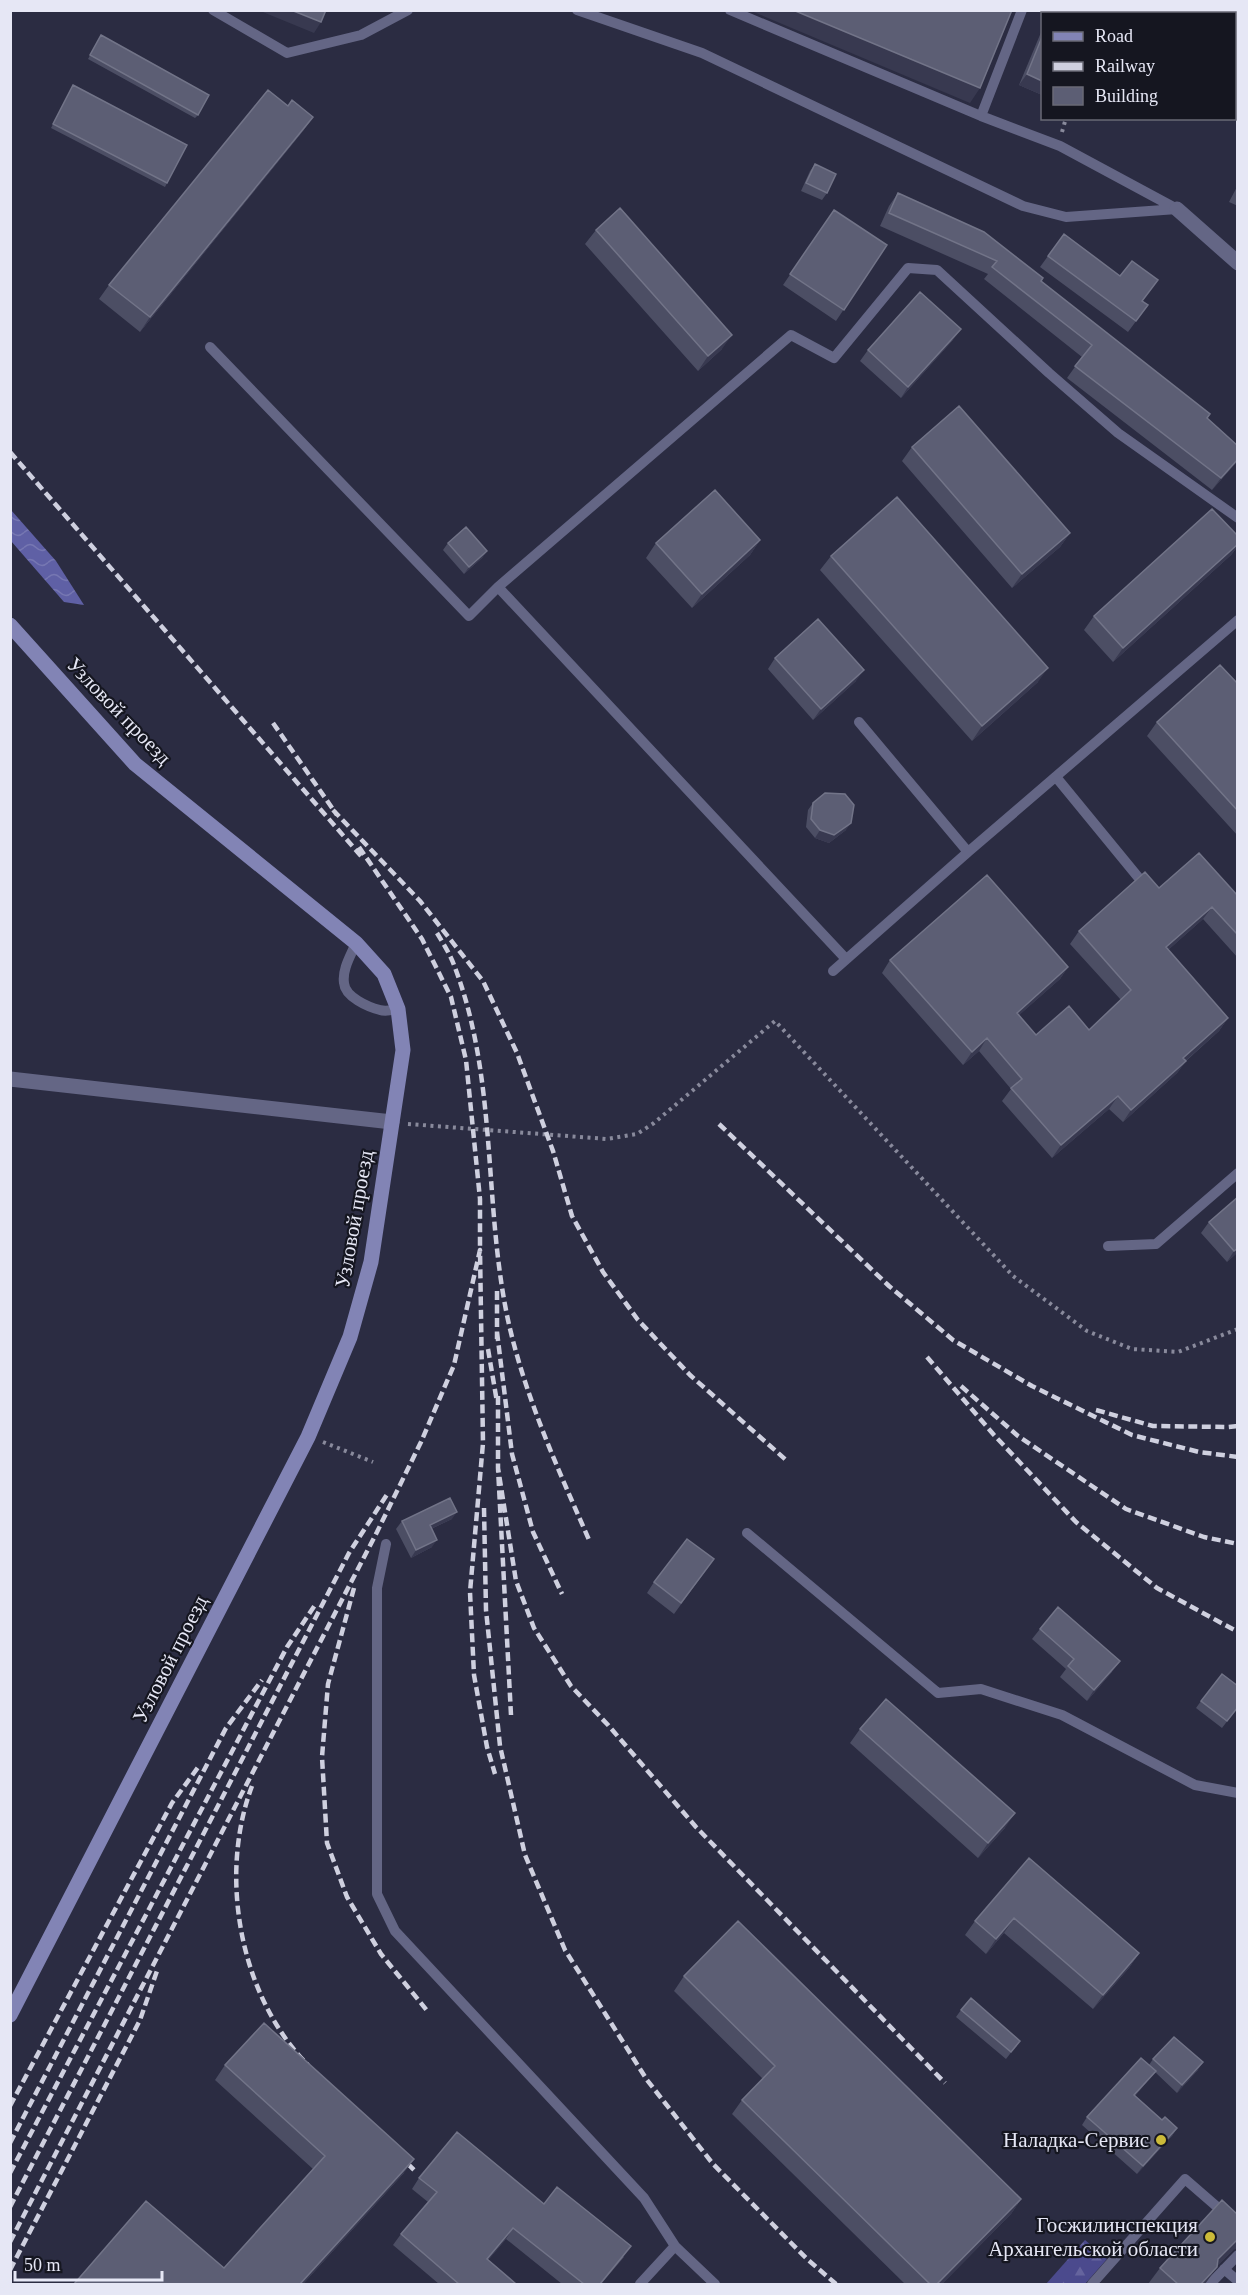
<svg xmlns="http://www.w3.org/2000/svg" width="1248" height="2295" font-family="Georgia,serif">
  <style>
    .forest { fill: url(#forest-firs) }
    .water { fill: url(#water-waves) }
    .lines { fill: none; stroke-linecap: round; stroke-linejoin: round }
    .path { stroke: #898a9c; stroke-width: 4; stroke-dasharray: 3 4.5; stroke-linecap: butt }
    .lane { stroke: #646685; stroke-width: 10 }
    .street { stroke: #646685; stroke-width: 15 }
    .secondary { stroke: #8284b5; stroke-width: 15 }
    .rail { stroke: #cfd0df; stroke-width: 4.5; stroke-dasharray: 9 4.5; stroke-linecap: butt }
    .wall { fill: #4c4e64 }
    .shaded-wall { fill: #383950 }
    .building { fill: #5c5e74; stroke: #727488; stroke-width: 1.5 }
    .poi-dot { fill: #cbba39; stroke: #151620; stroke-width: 2 }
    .labels { text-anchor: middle; stroke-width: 4.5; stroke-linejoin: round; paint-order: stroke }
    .street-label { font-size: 21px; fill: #e6e7f5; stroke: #151620 }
    .poi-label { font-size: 21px; fill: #e6e7f5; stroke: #151620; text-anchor: end }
  </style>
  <defs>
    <pattern id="forest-firs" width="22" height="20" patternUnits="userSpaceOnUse" patternTransform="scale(1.5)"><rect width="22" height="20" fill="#4b4a8d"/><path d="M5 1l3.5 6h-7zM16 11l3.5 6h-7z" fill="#65649e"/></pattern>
    <pattern id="water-waves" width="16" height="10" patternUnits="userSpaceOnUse" patternTransform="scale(1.5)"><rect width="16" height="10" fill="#5f60a5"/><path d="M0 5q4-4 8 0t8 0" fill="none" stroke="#7677b2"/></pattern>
  </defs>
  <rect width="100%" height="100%" fill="#2b2c42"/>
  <path class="forest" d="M 1085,2240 L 1107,2259 L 1085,2284 L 1046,2284 Z"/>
  <path class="water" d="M 11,510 L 56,561 L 84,605 L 64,602 L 11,541 Z"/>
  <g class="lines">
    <path class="path" d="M 1119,14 L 1120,10
      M 1062,132 L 1066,118
      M 408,1124 L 607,1139 L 637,1134 L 654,1123 L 775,1021 L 1013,1276 L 1087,1331 L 1132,1349 L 1178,1352 L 1238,1329
      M 323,1442 L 373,1462"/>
    <path class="lane" d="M 213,10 L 287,53 L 361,35 L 408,10
      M 577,10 L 702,53 L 1023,206 L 1066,217 L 1177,209
      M 730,10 L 981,116
      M 1022,10 L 981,116 L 1060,146 L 1177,209
      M 210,347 L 469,616 L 498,587
      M 859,722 L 968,852 L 1238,620
      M 1056,777 L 1138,877
      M 356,943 C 351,955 342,969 344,983 C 345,997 368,1007 380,1010 C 386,1012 392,1010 398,1009
      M 846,959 L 498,587 L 791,335 L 834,358 L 908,268 L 937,270 L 1049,373 L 1118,433 L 1238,518
      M 833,971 L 968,852
      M 1108,1246 L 1156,1244 L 1238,1173
      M 747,1533 L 938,1693 L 981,1689 L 1062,1715 L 1195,1785 L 1238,1793
      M 386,1544 L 377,1588 L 377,1894 L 395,1931 L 644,2198 L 675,2246 L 715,2284
      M 1224,2269 L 1238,2281
      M 640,2284 L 675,2246
      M 1092,2284 L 1185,2179 L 1238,2225
      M 1210,2284 L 1238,2255"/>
    <path class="street" d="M 1177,209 L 1238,263
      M 10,1079 L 392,1122"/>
    <path class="secondary" d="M 10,625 L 135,764 L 356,943 L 384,974 L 398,1009 L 403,1050 L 371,1262 L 350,1337 L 308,1437 L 10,2015"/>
    <path class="rail" d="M 1220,14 L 1222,10
      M 10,452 L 361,856
      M 273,723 L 337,815
      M 333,810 L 420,901 L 483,981 L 517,1053 L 553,1151 L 572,1216 L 603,1272 L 638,1320 L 690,1375 L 786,1460
      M 359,847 L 422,939 L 451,997 L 466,1060 L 480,1199 L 480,1250
      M 437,933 C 443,943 450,954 454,965 C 498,1079 483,1203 508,1320 C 525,1397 558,1469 590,1542
      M 719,1124 L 889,1286 L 953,1340 L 1032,1386 L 1132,1435 L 1199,1452 L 1238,1457
      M 497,1291 L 497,1339
      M 497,1332 L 512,1454 L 533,1532 L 562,1594
      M 488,1349 L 497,1402
      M 927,1357 L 994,1435 L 1076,1522 L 1157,1588 L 1238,1632
      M 961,1386 L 1018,1436 L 1126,1509 L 1204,1537 L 1238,1544
      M 498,1396 L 498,1468
      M 1096,1410 L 1153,1426 L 1228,1427 L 1238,1426
      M 484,1508 L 486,1610 L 500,1746 L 525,1855 L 565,1950 L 647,2080 L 713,2164 L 807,2259 L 836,2284
      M 354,1588 L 328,1684 L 322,1757 L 327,1843 L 347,1897 L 381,1954 L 429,2013
      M 511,1715 L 498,1468 L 516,1581 L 534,1628 L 571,1686 L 608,1725 L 696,1827 L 945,2083
      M 252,1786 C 218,1876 240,1997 308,2065
      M 10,2106 L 172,1803 L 199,1766
      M 10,2143 L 226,1728 L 262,1680
      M 398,2154 L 415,2171
      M 10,2173 L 287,1647 L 315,1605
      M 10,2207 L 349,1553 L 388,1493
      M 10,2242 L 377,1532 L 421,1442 L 454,1365 L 480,1250 L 483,1443 L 470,1592 L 474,1675 L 487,1747 L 495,1774
      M 10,2270 L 140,2020 L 157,1971"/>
  </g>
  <path class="wall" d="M 1042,30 L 1042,95 L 1019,85 Z
    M 101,35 L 198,115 L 195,118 L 88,59 Z
    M 73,85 L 167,183 L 165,187 L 51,128 Z
    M 288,106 L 313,117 L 303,131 L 140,332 L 99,299 L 109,285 Z
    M 815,164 L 827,193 L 822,200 L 801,191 L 810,171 Z
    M 1238,185 L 1238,206 L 1229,202 Z
    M 898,193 L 1041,282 L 1207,418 L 1238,446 L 1238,461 L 1235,464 L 1212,490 L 1067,378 L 1082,357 L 984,279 L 988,274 L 880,226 L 889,206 Z
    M 834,210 L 887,245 L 836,321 L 783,285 Z
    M 596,230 L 722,349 L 698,371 L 585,244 Z
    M 1064,234 L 1148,305 L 1128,332 L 1040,267 Z
    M 953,340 L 901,398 L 860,361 L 868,350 Z
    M 912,447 L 1070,533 L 1060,547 L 1012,588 L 902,461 Z
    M 760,540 L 750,555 L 692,608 L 646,558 L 656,543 Z
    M 448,543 L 487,551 L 482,558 L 464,574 L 443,550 Z
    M 1238,544 L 1238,546 L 1231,555 L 1113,662 L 1084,630 L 1094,616 Z
    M 831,556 L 1038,682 L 972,741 L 820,570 Z
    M 775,658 L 856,681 L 813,720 L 768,669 Z
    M 1238,684 L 1238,836 L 1147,736 L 1157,722 Z
    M 813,803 L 846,830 L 829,843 L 815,838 L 806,827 L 808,810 Z
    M 1159,888 L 1238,896 L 1238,958 L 1203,919 L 1168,950 L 1228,1018 L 1219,1031 L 1186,1061 L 1177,1073 L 1123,1122 L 1109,1109 L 1052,1158 L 1002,1101 L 1011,1089 L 979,1051 L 963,1065 L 882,973 L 890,960 L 1068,967 L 1060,979 L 1019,1015 L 1036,1035 L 1089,1030 L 1121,1000 L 1070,944 L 1079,931 Z
    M 1209,1222 L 1238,1252 L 1227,1262 L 1201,1233 Z
    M 452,1519 L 431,1529 L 432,1547 L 411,1558 L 396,1529 L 402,1521 Z
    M 706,1570 L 674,1614 L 647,1593 L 654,1582 Z
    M 1040,1629 L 1112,1672 L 1087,1701 L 1060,1677 L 1066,1669 L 1032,1639 Z
    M 1201,1701 L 1238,1707 L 1222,1728 L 1196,1708 Z
    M 860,1729 L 1005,1828 L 978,1858 L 850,1743 Z
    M 1029,1858 L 1139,1953 L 1129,1968 L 1093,2009 L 1004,1933 L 986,1954 L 965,1935 L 975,1921 Z
    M 684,1976 L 1021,2199 L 1011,2214 L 942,2284 L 905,2284 L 732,2114 L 742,2100 L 763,2079 L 674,1991 Z
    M 961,2010 L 1020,2041 L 1006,2059 L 956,2017 Z
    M 1153,2059 L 1198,2070 L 1177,2093 L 1155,2072 L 1135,2096 L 1162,2120 L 1177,2128 L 1172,2136 L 1137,2174 L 1082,2125 L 1087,2117 L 1149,2065 Z
    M 225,2065 L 404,2173 L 303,2284 L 74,2284 L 224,2268 L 313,2169 L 215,2080 Z
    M 419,2178 L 544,2204 L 624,2257 L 601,2284 L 562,2284 L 506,2239 L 488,2260 L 516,2284 L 439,2284 L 393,2245 L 401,2234 L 428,2202 L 412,2189 Z
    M 1233,2250 L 1217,2266 L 1205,2284 L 1148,2284 L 1160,2268 Z"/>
  <path class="shaded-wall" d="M 258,10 L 291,10 L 321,22 L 314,33 Z
    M 749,10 L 793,10 L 980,88 L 970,103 Z
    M 1027,74 L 1042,81 L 1042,95 L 1019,85 Z
    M 313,117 L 303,131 L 140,332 L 150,317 Z
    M 961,329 L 953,340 L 901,398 L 908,387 Z
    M 732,335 L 722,349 L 698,371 L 708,356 Z
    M 1238,459 L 1238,461 L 1235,464 L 1212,490 L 1221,478 Z
    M 1070,533 L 1060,547 L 1012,588 L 1022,574 Z
    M 760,540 L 750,555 L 692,608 L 702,594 Z
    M 1238,544 L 1238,546 L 1231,555 L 1113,662 L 1123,648 Z
    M 487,551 L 482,558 L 464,574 L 469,567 Z
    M 1048,668 L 1038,682 L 972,741 L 982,726 Z
    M 864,670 L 856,681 L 813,720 L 821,709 Z
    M 851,823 L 846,830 L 829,843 L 815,838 L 820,830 Z
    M 1212,907 L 1203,919 L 1157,960 L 1166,947 Z
    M 1068,967 L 1060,979 L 1008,1025 L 1017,1013 Z
    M 1228,1018 L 1219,1031 L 1174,1071 L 1183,1058 Z
    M 987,1038 L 979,1051 L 963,1065 L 972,1052 Z
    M 1186,1061 L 1177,1073 L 1123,1122 L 1131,1110 Z
    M 1118,1096 L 1109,1109 L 1052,1158 L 1061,1145 Z
    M 1238,1248 L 1238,1252 L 1227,1262 L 1234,1251 Z
    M 457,1512 L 452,1519 L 424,1532 L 430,1525 Z
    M 437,1540 L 432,1547 L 411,1558 L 416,1550 Z
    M 1120,1661 L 1112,1672 L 1087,1701 L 1094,1690 Z
    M 1015,1813 L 1005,1828 L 978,1858 L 988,1843 Z
    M 1014,1918 L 1004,1933 L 986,1954 L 996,1939 Z
    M 1139,1953 L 1129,1968 L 1093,2009 L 1103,1995 Z
    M 1203,2062 L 1198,2070 L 1177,2093 L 1182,2085 Z
    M 1156,2071 L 1150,2078 L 1129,2103 L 1134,2095 Z
    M 1177,2128 L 1172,2136 L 1137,2174 L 1143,2166 Z
    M 414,2159 L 404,2173 L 303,2284 L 300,2284 Z
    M 1021,2199 L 1011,2214 L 942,2284 L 937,2284 Z
    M 513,2228 L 506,2239 L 480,2270 L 487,2259 Z
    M 1238,2239 L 1238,2248 L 1233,2250 L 1205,2279 L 1218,2259 Z
    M 1217,2267 L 1205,2284 L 1201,2284 Z"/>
  <path class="building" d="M 291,10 L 326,10 L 321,22 Z
    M 793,10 L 1012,10 L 980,88 Z
    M 1054,10 L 1091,10 L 1090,14 L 1052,14 Z
    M 101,35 L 209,95 L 198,115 L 90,55 Z
    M 1042,37 L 1042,81 L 1027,74 Z
    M 73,85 L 187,145 L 167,183 L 53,124 Z
    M 268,90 L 288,106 L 292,100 L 313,117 L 150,317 L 109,285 Z
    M 815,164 L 836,174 L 827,193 L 806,183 Z
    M 898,193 L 984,232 L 1043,278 L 1041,281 L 1210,414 L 1207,418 L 1238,446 L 1238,459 L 1221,478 L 1075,366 L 1092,345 L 992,267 L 997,261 L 889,213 Z
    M 620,208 L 732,335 L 708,356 L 596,230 Z
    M 834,210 L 887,245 L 844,310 L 790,274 Z
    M 1064,234 L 1120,276 L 1132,261 L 1158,280 L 1142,301 L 1148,305 L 1136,321 L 1048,256 Z
    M 920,292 L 961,329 L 908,387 L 868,350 Z
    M 959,406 L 1070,533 L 1022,574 L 912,447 Z
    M 715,490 L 760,540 L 702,594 L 656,543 Z
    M 897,497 L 1048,668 L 982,726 L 831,556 Z
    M 1212,509 L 1238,536 L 1238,544 L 1123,648 L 1094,616 Z
    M 466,527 L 487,551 L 469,567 L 448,543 Z
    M 818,619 L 864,670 L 821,709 L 775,658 Z
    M 1220,665 L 1238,684 L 1238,811 L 1157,722 Z
    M 825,793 L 845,794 L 854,805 L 851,823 L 834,835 L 820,830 L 811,819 L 813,803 Z
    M 1199,853 L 1238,896 L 1238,935 L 1212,907 L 1166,947 L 1228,1018 L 1183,1058 L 1186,1061 L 1131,1110 L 1118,1096 L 1061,1145 L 1011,1088 L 1022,1079 L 987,1038 L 972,1052 L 890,960 L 987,875 L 1068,967 L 1017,1013 L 1036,1035 L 1069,1006 L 1089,1030 L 1131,990 L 1079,931 L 1145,872 L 1159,888 Z
    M 1238,1197 L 1238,1248 L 1234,1251 L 1209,1222 Z
    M 450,1498 L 457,1512 L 430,1525 L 437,1540 L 416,1550 L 402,1521 Z
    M 687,1539 L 714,1559 L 681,1603 L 654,1582 Z
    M 1058,1607 L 1120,1661 L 1094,1690 L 1068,1666 L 1074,1659 L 1040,1629 Z
    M 1222,1674 L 1238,1686 L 1238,1707 L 1227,1721 L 1201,1701 Z
    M 886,1699 L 1015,1813 L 988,1843 L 860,1729 Z
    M 1029,1858 L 1139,1953 L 1103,1995 L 1014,1918 L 996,1939 L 975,1921 Z
    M 738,1921 L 1021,2199 L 937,2284 L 930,2284 L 742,2100 L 775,2066 L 684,1976 Z
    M 971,1998 L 1020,2041 L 1011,2052 L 961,2010 Z
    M 264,2023 L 414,2159 L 300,2284 L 74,2284 L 146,2201 L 224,2268 L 325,2156 L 225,2065 Z
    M 1174,2037 L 1203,2062 L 1182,2085 L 1153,2059 Z
    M 1141,2058 L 1156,2071 L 1134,2095 L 1162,2120 L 1165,2117 L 1177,2128 L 1143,2166 L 1087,2117 Z
    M 457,2132 L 544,2204 L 557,2187 L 631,2246 L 600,2284 L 584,2284 L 513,2228 L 487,2259 L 516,2284 L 459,2284 L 401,2234 L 437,2192 L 419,2178 Z
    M 1222,2200 L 1238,2215 L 1238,2239 L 1218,2259 L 1217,2267 L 1201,2284 L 1178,2284 L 1160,2268 Z"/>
  <g class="poi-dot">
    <circle cx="1161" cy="2140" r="6"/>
    <circle cx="1210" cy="2237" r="6"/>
  </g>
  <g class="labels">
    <g class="street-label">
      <text transform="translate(119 711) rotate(46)" y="7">Узловой проезд</text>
      <text transform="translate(354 1219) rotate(-80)" y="7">Узловой проезд</text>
      <text transform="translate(170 1659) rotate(-63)" y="7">Узловой проезд</text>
    </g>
    <g class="poi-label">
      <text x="1149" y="2147">Наладка-Сервис</text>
      <text x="1198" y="2232">Госжилинспекция<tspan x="1198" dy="24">Архангельской области</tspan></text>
    </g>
  </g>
  <rect width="1248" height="2295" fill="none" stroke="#e6e7f5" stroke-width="24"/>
  <rect x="1041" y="12" width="195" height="108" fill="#151620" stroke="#696a75" stroke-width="1.5"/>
  <rect x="1053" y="32" width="30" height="9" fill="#8284b5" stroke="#696a75" stroke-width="1.5"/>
  <text x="1095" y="42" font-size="18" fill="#e6e7f5">Road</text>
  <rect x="1053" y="62" width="30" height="9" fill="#cfd0df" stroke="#696a75" stroke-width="1.5"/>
  <text x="1095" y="72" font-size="18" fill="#e6e7f5">Railway</text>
  <rect x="1053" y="87" width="30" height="18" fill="#5c5e74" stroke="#696a75" stroke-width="1.5"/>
  <text x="1095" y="102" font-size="18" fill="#e6e7f5">Building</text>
  <path d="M15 2271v9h147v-9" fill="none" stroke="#e6e7f5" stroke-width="3"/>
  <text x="24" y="2271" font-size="18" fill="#e6e7f5" stroke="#151620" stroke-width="4.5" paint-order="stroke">50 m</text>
</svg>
